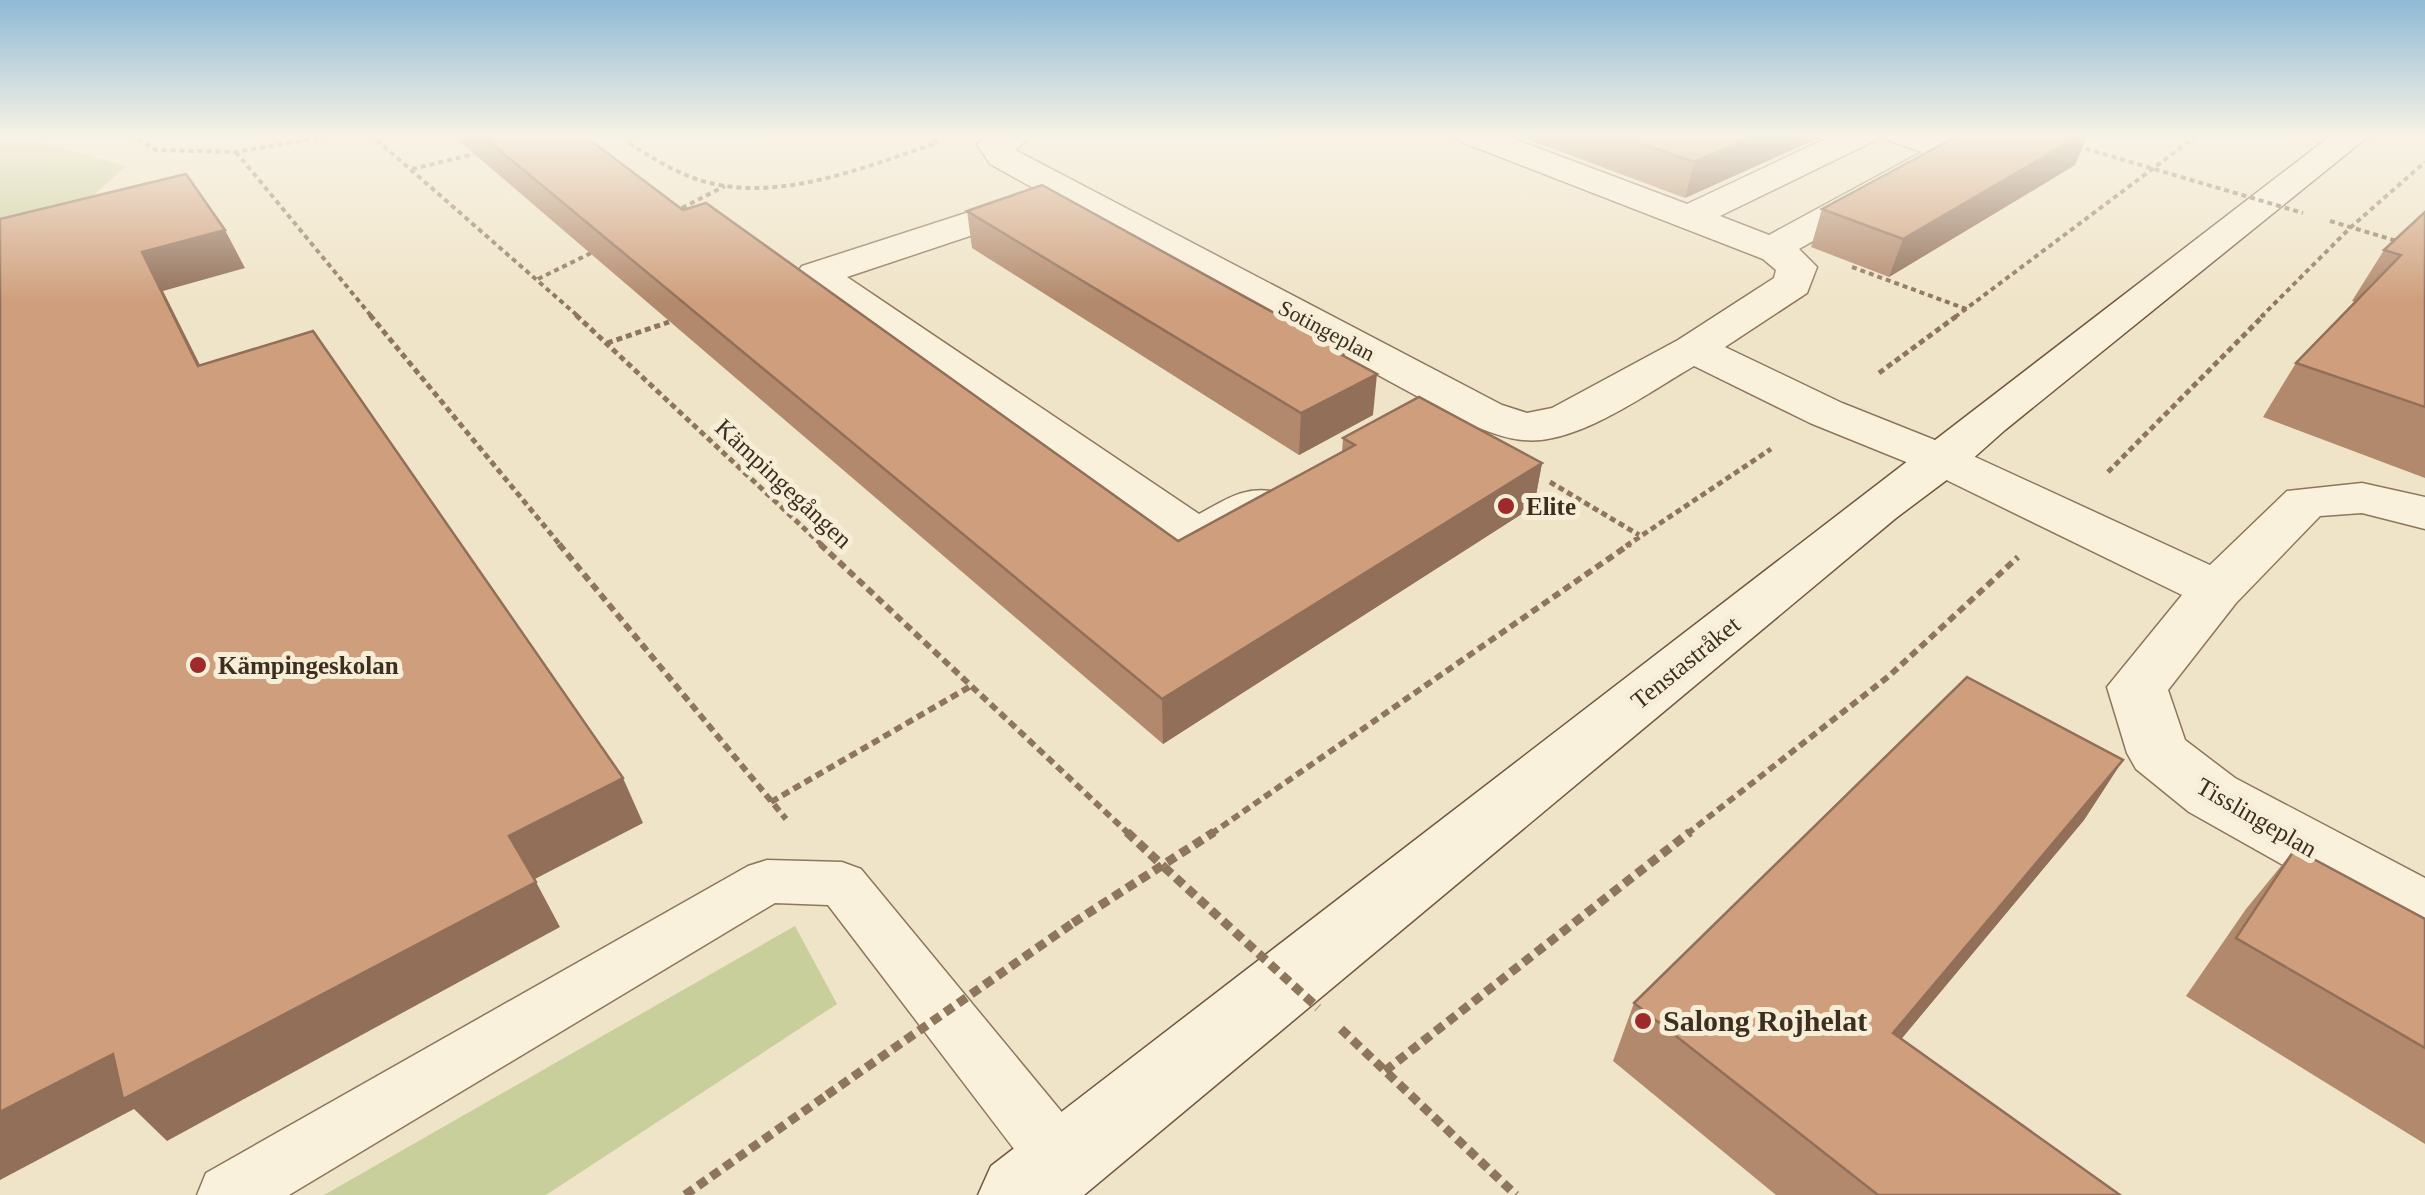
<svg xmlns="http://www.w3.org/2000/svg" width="2425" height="1195" font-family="'Times New Roman',serif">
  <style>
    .green { fill: #c9cf9b }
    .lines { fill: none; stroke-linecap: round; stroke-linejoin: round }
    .lane-casing { stroke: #8d765c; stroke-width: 3 }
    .street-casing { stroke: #8d765c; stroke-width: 3 }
    .secondary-casing { stroke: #6f573f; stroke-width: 3 }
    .path-far3 { stroke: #8d765c; stroke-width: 4; stroke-dasharray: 5 4; stroke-linecap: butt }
    .path-far2 { stroke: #8d765c; stroke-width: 5; stroke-dasharray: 6 4; stroke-linecap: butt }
    .path-far1 { stroke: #8d765c; stroke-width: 6; stroke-dasharray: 8 5; stroke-linecap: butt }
    .path { stroke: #8d765c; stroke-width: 9; stroke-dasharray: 10 6; stroke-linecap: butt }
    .lane { fill: #faf1dc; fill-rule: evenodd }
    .street { fill: #faf1dc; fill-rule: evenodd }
    .secondary { fill: #faf1dc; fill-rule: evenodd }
    .path-bridge-far1 { stroke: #8d765c; stroke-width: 4; stroke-dasharray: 5 4; stroke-linecap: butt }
    .path-bridge { stroke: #8d765c; stroke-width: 9; stroke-dasharray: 10 6; stroke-linecap: butt }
    .wall { fill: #b2896c }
    .shaded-wall { fill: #916f58 }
    .building { fill: #cf9f7d; stroke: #916f58; stroke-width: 2.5 }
    .poi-dot { fill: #9e2a2b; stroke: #f7eed8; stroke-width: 4 }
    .labels { text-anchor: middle; stroke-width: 10; stroke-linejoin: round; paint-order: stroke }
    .far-street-label { font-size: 22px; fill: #3d2e20; stroke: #f7eed8 }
    .street-label { font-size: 25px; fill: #3d2e20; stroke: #f7eed8 }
    .poi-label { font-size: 25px; font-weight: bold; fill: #3d2e20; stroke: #f7eed8; text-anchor: start }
    .near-poi-label { font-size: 30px; font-weight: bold; fill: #3d2e20; stroke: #f7eed8; text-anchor: start }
  </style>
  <rect width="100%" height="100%" fill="#f0e4c8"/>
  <path class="green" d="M 0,143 L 42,143 L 126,166 L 87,201 L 0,252 Z
    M 795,926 L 837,1004 L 546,1195 L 324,1195 Z"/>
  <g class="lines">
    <defs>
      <path id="lane" d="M 767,860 L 842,862 L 861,869 L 1084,1139 L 1093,1161 L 1084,1183 L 1062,1192 L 1040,1183 L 828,905 L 775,903 L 289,1195 L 197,1195 L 206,1173 L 748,866 Z"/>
      <path id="street" d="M 989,134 L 1033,134 L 1015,150 L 1502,405 L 1527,413 L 1552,408 L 1678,340 L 1774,278 L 1776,270 L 1763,259 L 1459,141 L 1454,134 L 1501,134 L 1687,204 L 1836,134 L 1879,134 L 1874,141 L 1720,216 L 1769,235 L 1922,152 L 1890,141 L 1885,134 C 1910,134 1951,127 1967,150 L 1962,157 L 1799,249 L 1817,267 L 1807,293 L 1725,347 L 1842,403 L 1960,450 L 2210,565 L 2287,491 L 2362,483 L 2425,497 L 2425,529 L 2362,513 L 2320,516 L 2236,603 L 2168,690 L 2185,740 L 2235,778 L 2425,878 L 2425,940 L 2400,931 L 2189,812 L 2136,769 L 2127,753 L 2107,687 L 2182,595 L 1926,470 L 1810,423 L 1694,366 C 1649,392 1576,446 1523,440 C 1505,439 1486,430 1470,425 L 1058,201 L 1054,208 L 847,277 L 1199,514 C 1225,500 1245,485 1275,492 L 1282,503 C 1264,529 1209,555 1179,547 L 802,282 L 796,274 L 802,266 L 1037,190 L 990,164 L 977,144 Z"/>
      <path id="secondary" d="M 2333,134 L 2371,134 L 2005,430 L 1960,470 L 1896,518 L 1084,1195 L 978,1195 L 991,1166 Z"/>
    </defs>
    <use href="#lane" class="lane-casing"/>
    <use href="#street" class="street-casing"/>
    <use href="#secondary" class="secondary-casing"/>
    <path class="path-far3" d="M 130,134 L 156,150 L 236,152 L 340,134
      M 370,134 L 579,317
      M 640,134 L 627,142 C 653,158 680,176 710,183 C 785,201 867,166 937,143 L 930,134
      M 2077,146 L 2181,177
      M 236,152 L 372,317
      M 412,169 L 474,154
      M 674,212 L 725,186
      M 2330,221 L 2400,242
      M 1852,267 L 1969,310
      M 538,279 L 595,251
      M 1955,317 L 2199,134
      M 2261,317 L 2351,227 L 2425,162"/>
    <path class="path-far2" d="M 370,315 L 561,546
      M 576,315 L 823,546
      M 607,343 L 669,322
      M 1879,373 L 1958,315
      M 2108,472 L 2264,315
      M 1550,482 L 1639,535
      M 1626,546 L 1771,449"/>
    <path class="path-far1" d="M 559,544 L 786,819
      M 820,544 L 1129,834
      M 771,802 L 971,686
      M 1211,834 L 1630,544
      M 1687,834 L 1889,676 L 2018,557"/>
    <path class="path" d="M 1127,832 L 1164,867
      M 1073,923 L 1214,832
      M 1341,1029 L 1516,1195
      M 1385,1071 L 1690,832
      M 685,1195 L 827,1095"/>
    <use href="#lane" class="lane"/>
    <use href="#street" class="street"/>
    <use href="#secondary" class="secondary"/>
    <path class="path-bridge-far1" d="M 2181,177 L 2303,213"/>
    <path class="path-bridge" d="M 1164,867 L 1318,1008
      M 827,1095 L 1073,923"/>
  </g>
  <path class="wall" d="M 451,134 L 582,134 L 683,210 L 1178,541 L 1342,452 L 1343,438 L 1542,463 L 1534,506 L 1163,744 Z
    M 1513,134 L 1827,134 L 1685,198 Z
    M 1950,134 L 2088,134 L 2075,165 L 1889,277 L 1811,247 L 1822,209 L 1956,137 Z
    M 967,211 L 1345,352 L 1344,356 L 1373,415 L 1299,455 L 972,248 Z
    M 2425,212 L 2425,478 L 2263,417 L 2296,363 L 2355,302 L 2352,301 L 2384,250 Z
    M 2123,760 L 2084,820 L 1901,1039 L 2120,1195 L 1776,1195 L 1613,1061 L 1634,1003 Z
    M 2295,849 L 2425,919 L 2425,1144 L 2186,996 L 2246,909 Z"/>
  <path class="shaded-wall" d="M 1759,134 L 1827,134 L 1685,198 L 1694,162 Z
    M 2083,134 L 2088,134 L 2075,165 L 1889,277 L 1903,239 Z
    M 225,230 L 245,268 L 163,291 L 221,407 L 198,366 L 142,252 Z
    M 1345,352 L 1342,392 L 1377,374 L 1373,415 L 1299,455 L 1301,413 L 1340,354 Z
    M 1542,463 L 1534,506 L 1163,744 L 1162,699 Z
    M 2123,760 L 2084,820 L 1858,1091 L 1893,1033 Z
    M 623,778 L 643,823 L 533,880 L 509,836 Z
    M 536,882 L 560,927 L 167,1141 L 134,1109 L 0,1180 L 0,1112 L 113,1054 Z"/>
  <path class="building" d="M 480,134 L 582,134 L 683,210 L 706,203 L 1178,541 L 1355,445 L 1343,438 L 1419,397 L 1542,463 L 1162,699 Z
    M 1614,134 L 1759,134 L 1694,162 Z
    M 1961,134 L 2083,134 L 1903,239 L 1822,209 Z
    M 186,174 L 225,230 L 142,252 L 198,366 L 313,331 L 623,778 L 509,836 L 536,882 L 123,1099 L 113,1054 L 0,1112 L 0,219 Z
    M 1042,185 L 1345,352 L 1340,354 L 1377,374 L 1301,413 L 967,211 Z
    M 2425,212 L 2425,407 L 2296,363 L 2401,255 L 2384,250 Z
    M 1967,677 L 2123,760 L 1893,1033 L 2120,1195 L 1878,1195 L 1634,1003 Z
    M 2295,849 L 2425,919 L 2425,1048 L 2236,938 Z"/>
  <linearGradient id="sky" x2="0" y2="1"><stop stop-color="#8fbad6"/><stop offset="0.45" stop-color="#f8f3e6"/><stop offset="1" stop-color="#f8f3e6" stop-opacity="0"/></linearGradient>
  <rect width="2425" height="301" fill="url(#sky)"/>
  <g class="poi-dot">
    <circle cx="1506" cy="506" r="10"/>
    <circle cx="198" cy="665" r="10"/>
    <circle cx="1643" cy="1021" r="10"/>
  </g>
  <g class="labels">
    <g class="far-street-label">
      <text transform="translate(1327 330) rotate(28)" y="8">Sotingeplan</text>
    </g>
    <g class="street-label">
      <text transform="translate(784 483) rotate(43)" y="9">Kämpingegången</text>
      <text transform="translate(1685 662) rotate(-39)" y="9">Tenstastråket</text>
      <text transform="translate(2257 817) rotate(30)" y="9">Tisslingeplan</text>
    </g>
    <g class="poi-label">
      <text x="1526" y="515">Elite</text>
      <text x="218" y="674">Kämpingeskolan</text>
    </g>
    <g class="near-poi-label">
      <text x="1663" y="1031">Salong Rojhelat</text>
    </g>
  </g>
</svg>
